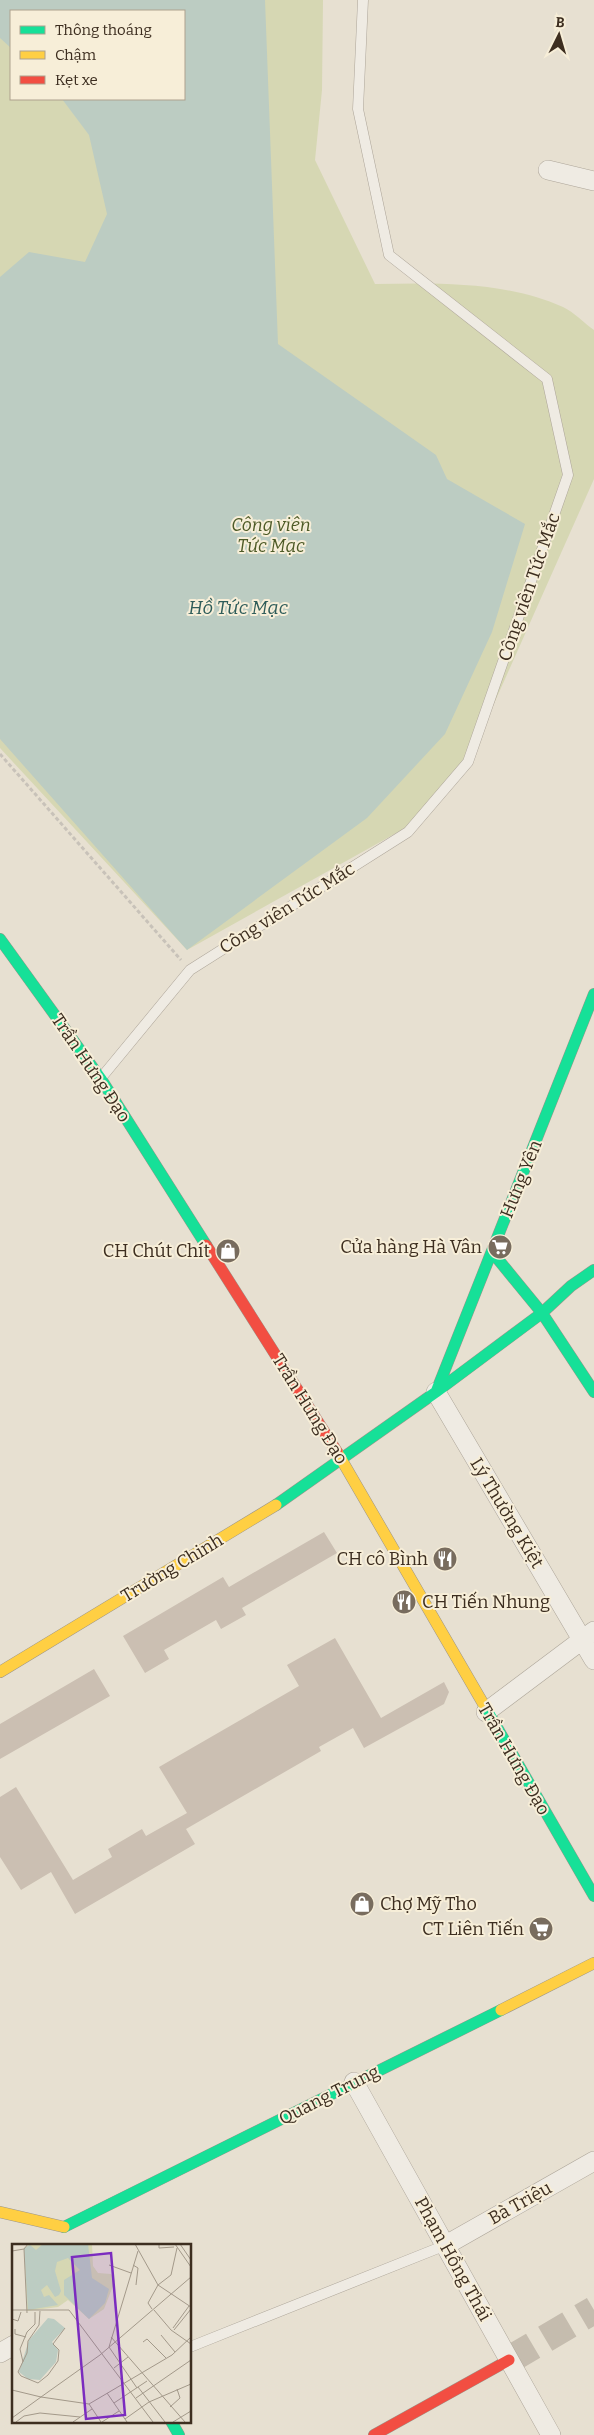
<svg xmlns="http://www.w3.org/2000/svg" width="594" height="2435" font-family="Bitter,serif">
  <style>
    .green { fill: #d6d7b3; fill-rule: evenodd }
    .water { fill: #bcccc2 }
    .building { fill: #cbbfb2 }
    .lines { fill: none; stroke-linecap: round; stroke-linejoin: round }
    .secondary-tunnel { stroke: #c5bcae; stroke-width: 28; stroke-dasharray: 28 14; stroke-linecap: butt }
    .lane-casing { stroke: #ada599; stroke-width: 11 }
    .street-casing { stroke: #ada599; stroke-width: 20 }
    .fast-casing { stroke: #9c958a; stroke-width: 12 }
    .slow-casing { stroke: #9c958a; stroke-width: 12 }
    .jam-casing { stroke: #9c958a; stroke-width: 12 }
    .path { stroke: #c8c2b9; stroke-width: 3; stroke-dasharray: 4 2.5; stroke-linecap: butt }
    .lane { stroke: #efebe3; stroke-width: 10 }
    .street { stroke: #efebe3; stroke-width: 19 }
    .fast { stroke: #16e098; stroke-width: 11 }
    .slow { stroke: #ffcf43; stroke-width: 11 }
    .jam { stroke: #f24e42; stroke-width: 11 }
    .labels { text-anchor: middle; stroke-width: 4; stroke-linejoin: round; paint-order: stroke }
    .park-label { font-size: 18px; font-style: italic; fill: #4d5a26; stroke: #f7eed8 }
    .street-label { font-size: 18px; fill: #3d2e20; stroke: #f7eed8 }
    .poi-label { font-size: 18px; fill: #3d2e20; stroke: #f7eed8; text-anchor: end }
    .water-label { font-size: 19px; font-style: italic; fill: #2f5d5a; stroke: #f7eed8 }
    .inset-road { fill: none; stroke: #a3998a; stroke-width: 1 }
    .view { fill: #7b2cbf; fill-opacity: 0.15; stroke: #7b2cbf; stroke-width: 2.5 }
    .inset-edge { fill: none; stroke: #3d2e20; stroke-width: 2.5 }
  </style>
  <rect width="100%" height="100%" fill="#e7e0d1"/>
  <path class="green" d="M 0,0 L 323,0 L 322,90 L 315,160 L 375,284 C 437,283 505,281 563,307 C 574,312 584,323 594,330 L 594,479 L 468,762 L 416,822 L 187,950 L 0,748 ZM 11,11 L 184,11 L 184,99 L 11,99 Z"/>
  <path class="water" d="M 0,0 L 265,0 L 278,344 L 436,455 L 447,479 L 525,524 L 492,632 L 445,734 L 367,818 L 187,950 L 0,739 L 0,277 L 29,252 L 85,262 L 107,214 L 89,135 L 62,99 L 184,99 L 184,11 L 11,11 L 11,48 L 0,38 Z"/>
  <path class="building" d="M 324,1532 L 337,1553 L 242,1608 L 246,1615 L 221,1629 L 216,1620 L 164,1650 L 169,1659 L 145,1673 L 123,1636 L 223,1577 L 229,1587 Z
    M 335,1638 L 381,1718 L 444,1682 L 449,1692 L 444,1704 L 364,1748 L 353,1728 L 319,1747 L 321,1751 L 186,1829 L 195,1844 L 75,1914 L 51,1872 L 21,1890 L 0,1857 L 0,1797 L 16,1787 L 73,1880 L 112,1857 L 108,1849 L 142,1829 L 146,1836 L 187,1813 L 159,1767 L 299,1686 L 287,1665 Z
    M 94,1669 L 110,1696 L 0,1759 L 0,1724 Z"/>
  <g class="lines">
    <path class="secondary-tunnel" d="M 509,2360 L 594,2310"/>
    <defs>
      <path id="lane" d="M 101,1078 L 190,970 L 408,832 L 468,762 L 568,475 L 547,379 L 389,255 L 358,109 L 363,0
        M 190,2347 L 446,2245"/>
      <path id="street" d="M 548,170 L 594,181
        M 436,1392 L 594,1660
        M 486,1712 L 594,1631
        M 354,2082 L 551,2435
        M 446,2245 L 594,2161
        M 0,2353 L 14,2345"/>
      <path id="fast" d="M 0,939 L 101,1079 L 206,1245
        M 492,1252 L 542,1313 L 594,1392
        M 436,1392 L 594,994
        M 276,1505 L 436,1392 L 542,1313 L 571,1286 L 594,1270
        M 484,1705 L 594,1896
        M 64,2227 L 501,2010
        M 171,2421 L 179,2435"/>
      <path id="slow" d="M 337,1452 L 484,1705
        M 0,1672 L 276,1505
        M 501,2010 L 594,1963
        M 0,2212 L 64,2227"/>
      <path id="jam" d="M 206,1245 L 337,1452
        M 374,2435 L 509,2360"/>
    </defs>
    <use href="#lane" class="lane-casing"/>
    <use href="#street" class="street-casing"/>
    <use href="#fast" class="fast-casing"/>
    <use href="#slow" class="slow-casing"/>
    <use href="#jam" class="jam-casing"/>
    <path class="path" d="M 0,754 L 181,960"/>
    <use href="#lane" class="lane"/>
    <use href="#street" class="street"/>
    <use href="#fast" class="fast"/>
    <use href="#slow" class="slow"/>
    <use href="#jam" class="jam"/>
  </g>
  <defs>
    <symbol id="supermarket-disc" viewBox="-11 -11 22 22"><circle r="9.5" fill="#786c5e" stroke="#f7eed8"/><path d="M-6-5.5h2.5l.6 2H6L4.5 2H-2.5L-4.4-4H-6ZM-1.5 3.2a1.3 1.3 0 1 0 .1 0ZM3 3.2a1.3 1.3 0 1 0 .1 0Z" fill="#fff"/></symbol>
    <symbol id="shop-disc" viewBox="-11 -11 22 22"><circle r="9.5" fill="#786c5e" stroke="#f7eed8"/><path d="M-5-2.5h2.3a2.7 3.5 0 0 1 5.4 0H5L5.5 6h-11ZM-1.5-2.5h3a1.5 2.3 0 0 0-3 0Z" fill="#fff"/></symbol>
    <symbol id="restaurant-disc" viewBox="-11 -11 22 22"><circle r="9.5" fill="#786c5e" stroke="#f7eed8"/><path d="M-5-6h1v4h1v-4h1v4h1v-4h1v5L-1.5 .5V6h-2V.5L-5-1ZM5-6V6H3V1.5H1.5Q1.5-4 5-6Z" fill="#fff"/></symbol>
  </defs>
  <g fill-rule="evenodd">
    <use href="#supermarket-disc" x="486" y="1233" width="28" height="28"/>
    <use href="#shop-disc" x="214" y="1237" width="28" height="28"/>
    <use href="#restaurant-disc" x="431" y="1545" width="28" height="28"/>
    <use href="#restaurant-disc" x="390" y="1588" width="28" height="28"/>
    <use href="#shop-disc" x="348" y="1890" width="28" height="28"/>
    <use href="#supermarket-disc" x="527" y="1915" width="28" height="28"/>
  </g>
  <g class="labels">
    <g class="park-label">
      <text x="271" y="531">Công viên<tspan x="271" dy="21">Tức Mạc</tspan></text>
    </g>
    <g class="street-label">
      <text transform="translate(529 587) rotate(-71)" y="6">Công viên Tức Mắc</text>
      <text transform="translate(287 908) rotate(-32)" y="6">Công viên Tức Mắc</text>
      <text transform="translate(91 1068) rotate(56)" y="6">Trần Hưng Đạo</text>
      <text transform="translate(521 1179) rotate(-68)" y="6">Hưng Yên</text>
      <text transform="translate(310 1409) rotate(58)" y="6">Trần Hưng Đạo</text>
      <text transform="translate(507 1513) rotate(59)" y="6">Lý Thường Kiệt</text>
      <text transform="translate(172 1568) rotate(-31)" y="6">Trường Chinh</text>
      <text transform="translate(514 1759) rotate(60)" y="6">Trần Hưng Đạo</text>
      <text transform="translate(329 2095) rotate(-27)" y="6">Quang Trung</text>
      <text transform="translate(520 2203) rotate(-29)" y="6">Bà Triệu</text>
      <text transform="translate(453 2259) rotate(61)" y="6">Phạm Hồng Thái</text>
    </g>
    <g class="poi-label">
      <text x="482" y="1253">Cửa hàng Hà Vân</text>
      <text x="210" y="1257">CH Chút Chít</text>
      <text x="428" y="1565">CH cô Bình</text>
      <text x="422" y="1608" text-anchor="start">CH Tiến Nhung</text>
      <text x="380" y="1910" text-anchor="start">Chợ Mỹ Tho</text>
      <text x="524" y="1935">CT Liên Tiến</text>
    </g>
    <g class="water-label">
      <text x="238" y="614">Hồ Tức Mạc</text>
    </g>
  </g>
  <g transform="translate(12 2244)">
    <rect width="179" height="179" fill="#e7e0d1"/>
    <path d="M 18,0 L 80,0 L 81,22 L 86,29 L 99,30 L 103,37 L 92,65 L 77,75 L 56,56 L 46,63 L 15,67 L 12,4 Z" fill="#d6d7b3"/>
    <path d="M 31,0 L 76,0 L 80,34 L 97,45 L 93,59 L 77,75 L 52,51 L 52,36 L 68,26 L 56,14 L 45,18 L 43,27 L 49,47 L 47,51 L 43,53 L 35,41 L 29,46 L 32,53 L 37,51 L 46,61 L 16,66 L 12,4 L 18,1 L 24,6 ZM 36,74 L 42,75 L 53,84 L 40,98 L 46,106 L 44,118 L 28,136 L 16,135 L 7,128 L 17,96 Z" fill="#bcccc2"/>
    <path class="inset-road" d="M 123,0 L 146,41 L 179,63M 147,0 L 147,4 L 162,3M 163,0 L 179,23M 168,0 L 179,16M 12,5 L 15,69M 0,7 L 12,5 L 16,0M 97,21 L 119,29M 121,21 L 126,24 L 124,41M 140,65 L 136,59 L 146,41 L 159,31 L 165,4M 0,66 L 57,66 L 141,178M 142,66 L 159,86 L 179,100M 28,67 L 27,81 L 16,97 L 15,109 L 6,128 L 9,132 L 26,139 L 36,131 L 46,117 L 47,106 L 41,100 L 53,84M 0,75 L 6,77 L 9,68M 161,84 L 177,62M 3,85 L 3,90 L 14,93M 162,86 L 179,65M 149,91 L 163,108M 99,93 L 173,178M 131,98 L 135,95 L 154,114M 11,118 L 8,105 L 15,88 L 23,80 L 23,68M 102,124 L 116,113M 126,143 L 153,178M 125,144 L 97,103 L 126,7M 0,146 L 29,153M 95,149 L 115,178M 29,153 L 88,111 L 179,33M 124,154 L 179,116M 102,159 L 135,137M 77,160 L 160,111 L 179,93M 77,160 L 89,178M 158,163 L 168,154 L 165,145M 0,174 L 29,153 L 77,160M 113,175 L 137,158 L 179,140M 4,178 L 12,172 L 28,169 L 68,173M 61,178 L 80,165M 90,178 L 107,167M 161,178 L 179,167"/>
    <path class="view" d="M 99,9 L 113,171 L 74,175 L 60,13 Z"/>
    <rect width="179" height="179" class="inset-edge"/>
  </g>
  <rect x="10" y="10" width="175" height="90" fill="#f7eed8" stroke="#ada18e"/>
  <rect x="20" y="26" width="25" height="8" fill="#16e098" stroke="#ada18e"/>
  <text x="55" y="35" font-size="15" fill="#3d2e20">Thông thoáng</text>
  <rect x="20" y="51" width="25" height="8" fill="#ffcf43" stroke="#ada18e"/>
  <text x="55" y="60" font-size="15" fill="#3d2e20">Chậm</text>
  <rect x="20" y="76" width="25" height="8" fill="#f24e42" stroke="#ada18e"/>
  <text x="55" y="85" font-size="15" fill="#3d2e20">Kẹt xe</text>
  <g transform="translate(559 35) rotate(5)" stroke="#f7eed8" stroke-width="4" paint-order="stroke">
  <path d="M0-4L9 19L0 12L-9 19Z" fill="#3d2e20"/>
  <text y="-8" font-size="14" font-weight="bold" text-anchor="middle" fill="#3d2e20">B</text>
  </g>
</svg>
